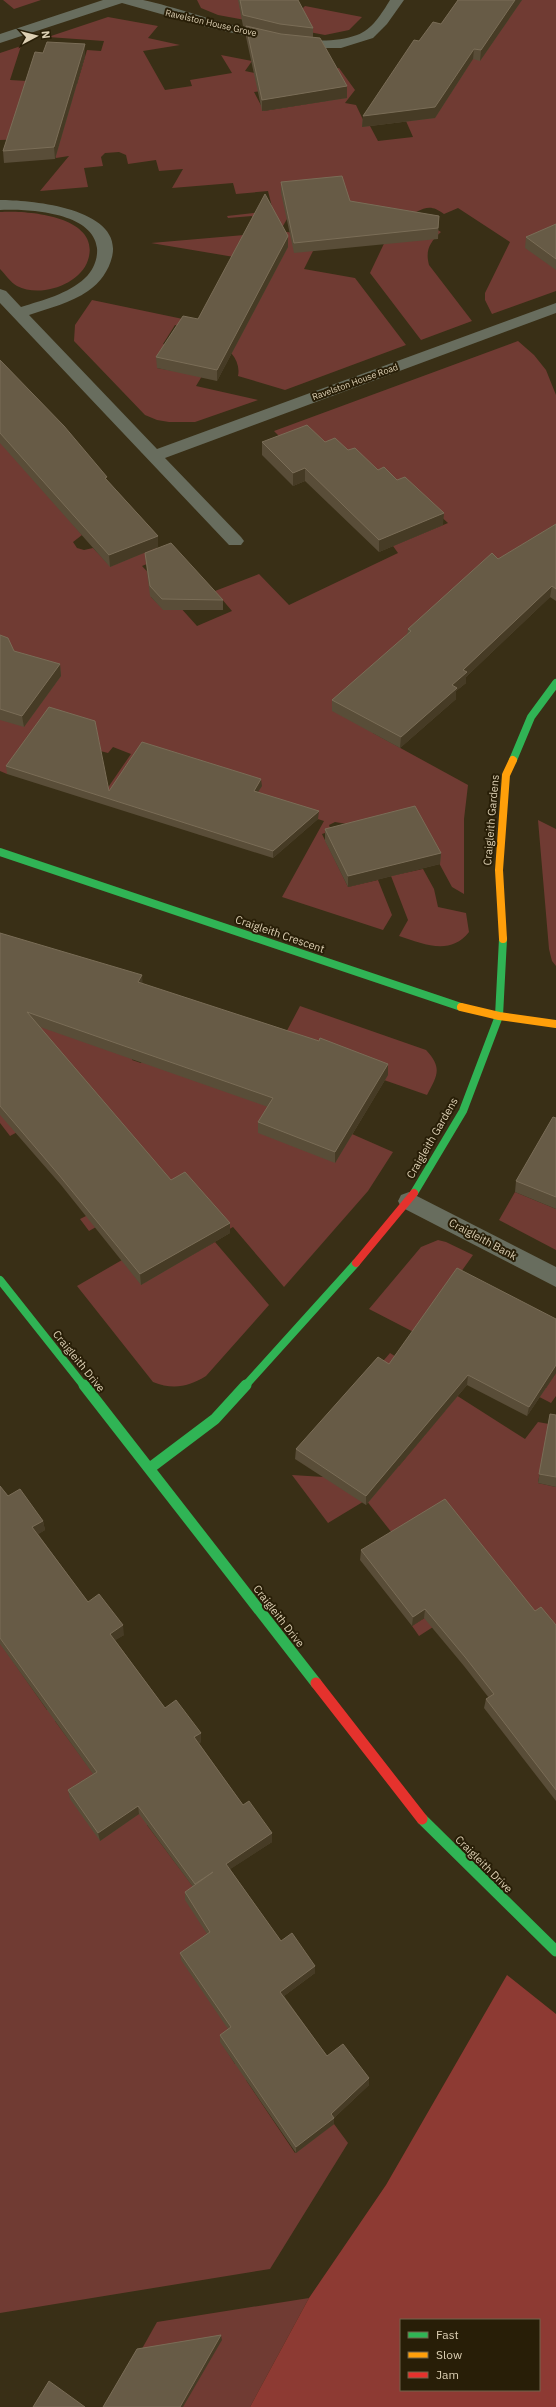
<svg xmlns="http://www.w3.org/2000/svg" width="556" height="2407" font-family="'IBM Plex Sans',sans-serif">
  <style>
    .green { fill: #703b33 }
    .forest { fill: #8d3a33; fill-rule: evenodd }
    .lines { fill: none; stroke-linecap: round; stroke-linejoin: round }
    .street { fill: #686d5e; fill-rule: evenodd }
    .fast-far1 { stroke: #30b455; stroke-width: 8 }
    .fast { stroke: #30b455; stroke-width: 11 }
    .slow { stroke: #ff9f0a; stroke-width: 8 }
    .jam-far1 { stroke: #e5322d; stroke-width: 8 }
    .jam { stroke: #e5322d; stroke-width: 11 }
    .wall { fill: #594d38 }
    .shaded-wall { fill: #463b25 }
    .building { fill: #675b46; stroke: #7a6d57 }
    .labels { text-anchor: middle; stroke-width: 4; stroke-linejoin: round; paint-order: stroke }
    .far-street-label { font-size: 9px; fill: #ddd0b4; stroke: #281e07 }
    .street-label { font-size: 11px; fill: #ddd0b4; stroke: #281e07 }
  </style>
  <rect width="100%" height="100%" fill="#392f16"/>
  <path class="green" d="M 3,0 L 41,0 L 14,9 Z
    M 197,0 L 263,0 L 239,7 L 303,8 L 305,6 L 362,17 L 349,30 L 325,35 L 218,15 L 201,8 Z
    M 518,0 L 556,0 L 556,291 L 492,314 L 485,300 L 485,293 L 510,242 L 458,208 L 444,214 C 433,206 428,206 416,212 L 414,216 L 441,232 C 430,242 425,250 429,265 L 472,321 L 421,340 L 370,273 L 400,210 L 287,219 L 280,231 L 294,233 L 313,251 L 304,269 L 355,278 L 406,345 L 285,390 L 238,376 C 244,347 198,330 175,325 L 163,344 L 171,346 L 157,368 L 202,376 L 196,386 L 258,400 L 195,422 L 169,422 L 157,420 L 145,415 L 74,341 L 75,325 L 92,300 L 202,323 L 258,261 L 151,243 L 256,234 L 252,216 L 228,218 L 227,216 L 273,211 L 268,191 L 236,194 L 233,183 L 172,188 L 183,169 L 159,171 L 156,160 L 128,164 L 126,155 L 119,152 L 105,153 L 101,157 L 103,166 L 84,168 L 88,187 L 40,191 L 69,156 L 56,158 L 51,138 L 0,140 L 0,53 L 21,46 L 10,80 L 77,84 L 87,50 L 101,51 L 104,41 L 48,37 L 108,17 L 158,26 L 148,38 L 180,45 L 143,51 L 165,90 L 192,86 L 190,80 L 232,73 L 221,55 L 252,61 L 245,71 L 278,78 L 284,88 L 254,92 L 264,111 L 326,101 L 331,70 L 339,68 L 355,90 L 345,103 L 356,105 L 366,126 L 370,126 L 378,141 L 413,137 L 406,121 L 434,79 Z
    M 0,212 C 27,210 102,216 88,260 C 80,285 40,298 17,286 C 11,283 5,274 0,269 Z
    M 518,341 L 534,355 L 546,370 L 556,395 L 556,542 L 412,629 L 403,638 L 373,733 L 468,785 L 464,819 L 464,894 L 452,887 L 414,817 L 347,824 L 335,822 L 329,825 L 331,831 L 322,834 L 348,887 L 378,880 L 392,915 L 383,930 L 282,897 L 324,821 L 254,799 L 205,836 L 198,834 L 211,813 L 98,802 L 131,754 L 113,747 L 108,753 L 89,748 L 41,726 L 7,774 L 0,771 L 0,439 L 82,535 L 73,542 L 77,548 L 84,550 L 93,548 L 110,566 L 156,548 L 164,557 L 142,566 L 162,587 L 151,597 L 163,609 L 179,606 L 197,626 L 232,611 L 215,591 L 259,574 L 289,605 L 398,553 L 393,546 L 448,523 L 434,510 L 283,440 L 274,431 Z
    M 538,820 L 556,829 L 556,966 L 552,961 L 549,949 Z
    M 423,869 L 434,889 L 438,907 L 466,913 L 469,932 C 450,956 424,944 399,936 L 408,920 L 391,876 Z
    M 167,1002 L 132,1060 L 141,1063 L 145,1057 L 282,1040 L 300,1006 L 426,1050 C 443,1068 437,1076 427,1095 L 384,1080 L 335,1163 L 352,1134 L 393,1152 L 368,1191 L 284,1287 L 233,1227 L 212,1239 L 167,1186 L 89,1231 L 80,1219 L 86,1216 L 87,1094 L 10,1136 L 0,1123 L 0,1091 L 17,1014 Z
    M 515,1192 L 556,1209 L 556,1250 L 499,1220 Z
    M 438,1240 L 446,1242 L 473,1255 L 424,1324 L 546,1388 L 556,1373 L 556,1396 L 551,1403 L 369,1309 L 421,1247 Z
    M 215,1242 L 269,1305 L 206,1376 C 188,1387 173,1390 153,1382 L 77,1286 L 122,1260 L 141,1284 Z
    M 390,1353 L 525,1439 L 538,1422 L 549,1424 L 538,1483 L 556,1487 L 556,1637 L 433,1627 L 419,1636 L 412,1626 L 491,1576 L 396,1538 L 366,1500 L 328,1523 L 292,1475 L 340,1478 L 399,1466 L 445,1411 L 378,1367 Z
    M 0,1643 L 47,1710 L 124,1661 L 132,1671 L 55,1721 L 98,1780 L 205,1770 L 147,1825 L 197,1892 L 240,1892 L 231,2034 L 221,2042 L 235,2064 L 281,2031 L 306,2035 L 246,2080 L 295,2153 L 334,2124 L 348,2143 L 270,2269 L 0,2313 Z
    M 309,2298 L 250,2407 L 183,2407 L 139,2354 L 157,2322 Z"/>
  <path class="forest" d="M 507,1975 L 556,2014 L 556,2407 L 250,2407 L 309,2298 L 386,2185 ZM 401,2320 L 539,2320 L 539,2390 L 401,2390 Z"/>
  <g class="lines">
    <path class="street" d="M 103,0 C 116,0 131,0 143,0 C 200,12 301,56 357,35 C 372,30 382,13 390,0 L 404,0 L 387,24 L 373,38 L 341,48 L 313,48 L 281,44 L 207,27 L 122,3 L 0,43 L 0,34 Z
      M 0,200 C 30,200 124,208 112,257 C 109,270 100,283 88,291 C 71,303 49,308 29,315 L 157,449 L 556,303 L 556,313 L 165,458 L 241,537 L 244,541 L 241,545 L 229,545 L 0,303 L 0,289 L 6,291 L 21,307 C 43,300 68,294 85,278 C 93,271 98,259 97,248 C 93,212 28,209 0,210 Z
      M 409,1192 L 556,1267 L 556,1287 L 401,1207 L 398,1201 L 401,1195 Z"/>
    <path class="fast-far1" d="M 513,760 L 531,717 L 556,683
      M 0,852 L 461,1007
      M 414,1193 L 463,1111 L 499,1016 L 503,939
      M 0,1280 L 84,1386
      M 245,1386 L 356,1263"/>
    <path class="fast" d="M 84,1385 L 316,1683
      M 150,1468 L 215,1419 L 246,1385
      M 422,1819 L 556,1951"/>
    <path class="slow" d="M 503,939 L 499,870 L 506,775 L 513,760
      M 461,1007 L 499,1016 L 556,1024"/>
    <path class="jam-far1" d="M 356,1263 L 414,1193"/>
    <path class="jam" d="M 316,1683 L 422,1819"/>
  </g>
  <path class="wall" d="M 238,0 L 298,0 L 313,28 L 313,37 L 347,98 L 262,111 L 246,37 L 246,27 L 243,26 Z
    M 458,0 L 522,0 L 480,61 L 473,59 L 435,118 L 362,127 L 363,116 L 419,41 L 441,24 Z
    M 85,56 L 55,159 L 4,163 L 3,151 Z
    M 281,182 L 350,201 L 439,216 L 438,239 L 294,253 L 281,193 Z
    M 556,224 L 556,270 L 525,248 L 526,237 Z
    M 288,236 L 288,247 L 217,381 L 157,368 L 156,357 Z
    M 0,360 L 107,480 L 158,536 L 158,547 L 110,567 L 0,443 Z
    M 262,442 L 325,442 L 348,450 L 378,470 L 397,480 L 443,525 L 379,552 L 305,481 L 293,486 L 262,455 Z
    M 556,524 L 556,601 L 550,597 L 466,677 L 466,683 L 456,691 L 456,699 L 400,748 L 332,711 L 332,700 L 407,635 L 408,629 L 498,559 Z
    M 145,553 L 223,600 L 223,610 L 163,610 L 150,596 L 146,564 Z
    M 0,635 L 14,651 L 60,664 L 61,676 L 24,727 L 0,720 Z
    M 6,766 L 109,791 L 262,786 L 258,792 L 318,819 L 273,858 L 7,774 Z
    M 325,829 L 441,853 L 440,864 L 348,887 L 325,841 Z
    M 0,933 L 142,984 L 388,1075 L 335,1163 L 258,1133 L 258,1122 L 268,1107 L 40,1027 L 171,1180 L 230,1233 L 141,1285 L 61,1185 L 0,1115 Z
    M 556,1118 L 556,1209 L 515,1192 L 516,1181 Z
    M 556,1319 L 556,1373 L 527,1416 L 467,1385 L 366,1505 L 295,1459 L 296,1449 L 389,1364 Z
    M 550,1414 L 556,1415 L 556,1487 L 538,1483 Z
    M 0,1486 L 8,1496 L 43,1521 L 45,1530 L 38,1534 L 88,1602 L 124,1635 L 115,1640 L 165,1708 L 201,1733 L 201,1742 L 199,1743 L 243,1805 L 272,1833 L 272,1842 L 230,1869 L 281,1941 L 315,1966 L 315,1973 L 284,1996 L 327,2056 L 369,2085 L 334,2118 L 334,2124 L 296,2153 L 220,2042 L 220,2035 L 228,2029 L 181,1960 L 180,1953 L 207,1934 L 185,1900 L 185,1892 L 193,1887 L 139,1814 L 100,1841 L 70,1799 L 68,1790 L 93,1774 L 0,1644 Z
    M 361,1550 L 535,1611 L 556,1625 L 556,1801 L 484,1708 L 486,1699 L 489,1698 L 464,1666 L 424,1618 L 412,1626 L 360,1560 Z"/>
  <path class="shaded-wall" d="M 515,0 L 522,0 L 480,61 L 481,50 Z
    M 85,44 L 85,56 L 55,159 L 54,147 Z
    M 474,49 L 473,59 L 435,118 L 362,127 L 363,116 Z
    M 347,86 L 347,98 L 262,111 L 262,100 Z
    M 288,236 L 288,247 L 217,381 L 217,370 Z
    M 305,468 L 305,481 L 293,486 L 293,473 Z
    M 444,513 L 443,525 L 379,552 L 379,540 Z
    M 158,536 L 158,547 L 110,567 L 109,555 Z
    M 552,586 L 550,597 L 466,677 L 466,683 L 456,691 L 456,699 L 400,748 L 401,737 L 452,685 L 463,670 Z
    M 60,664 L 61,676 L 24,727 L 22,716 Z
    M 261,779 L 262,786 L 254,798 L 254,791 Z
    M 319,811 L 318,819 L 273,858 L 273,851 Z
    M 441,853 L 440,864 L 348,887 L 348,876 Z
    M 142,975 L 143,986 L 138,982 Z
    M 388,1064 L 388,1075 L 335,1163 L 335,1152 Z
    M 230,1223 L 230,1233 L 141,1285 L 140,1274 Z
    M 556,1365 L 556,1373 L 527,1416 L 529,1407 Z
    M 468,1375 L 467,1385 L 366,1505 L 366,1496 Z
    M 43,1521 L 45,1530 L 34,1537 L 32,1527 Z
    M 425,1609 L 424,1618 L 412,1626 L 413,1617 Z
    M 123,1625 L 124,1635 L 111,1643 L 110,1634 Z
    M 201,1733 L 201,1742 L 195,1746 L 194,1737 Z
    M 138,1806 L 139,1814 L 100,1841 L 98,1833 Z
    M 272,1833 L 272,1842 L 226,1872 L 226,1864 Z
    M 315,1966 L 315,1973 L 280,1999 L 280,1992 Z
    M 369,2078 L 369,2085 L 334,2118 L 334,2124 L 296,2153 L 296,2147 L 331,2114 Z
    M 221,2335 L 222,2340 L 183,2407 L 180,2407 Z"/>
  <path class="building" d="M 240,0 L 298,0 L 313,28 L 280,24 L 243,15 Z
    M 458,0 L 515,0 L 481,50 L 474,49 L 435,107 L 363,116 L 414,40 L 419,41 L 433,22 L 441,24 Z
    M 246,26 L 281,34 L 320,38 L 347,86 L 262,100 Z
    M 47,42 L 85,44 L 54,147 L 3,151 L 35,52 L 43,53 Z
    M 342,176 L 350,201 L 439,216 L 438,228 L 294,243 L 281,182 Z
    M 265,194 L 288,236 L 217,370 L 156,357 L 183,316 L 198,319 Z
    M 556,224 L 556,259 L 526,237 Z
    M 0,360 L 64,426 L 107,477 L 105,478 L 158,536 L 109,555 L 0,433 Z
    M 307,425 L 325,442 L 335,438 L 348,450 L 355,448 L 378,470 L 384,467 L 397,480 L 405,477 L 444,513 L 379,540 L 305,468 L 293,473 L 262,442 Z
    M 556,524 L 556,589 L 552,586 L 463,670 L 467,672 L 452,685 L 457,688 L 401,737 L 332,700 L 411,631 L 408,629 L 492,553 L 498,559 Z
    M 171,543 L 223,600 L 162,599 L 150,586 L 145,553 Z
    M 0,635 L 8,638 L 14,651 L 60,664 L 22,716 L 0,709 Z
    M 49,707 L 95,721 L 109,791 L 142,742 L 261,779 L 254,791 L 319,811 L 273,851 L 6,766 Z
    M 415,806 L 441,853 L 348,876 L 325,829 Z
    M 0,933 L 142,975 L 138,982 L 319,1041 L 320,1038 L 388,1064 L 335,1152 L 258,1122 L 273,1098 L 27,1012 L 171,1180 L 185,1172 L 230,1223 L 140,1274 L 59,1175 L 0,1106 Z
    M 553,1117 L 556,1118 L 556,1197 L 516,1181 Z
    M 457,1268 L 556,1319 L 556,1365 L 529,1407 L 468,1375 L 366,1496 L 296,1449 L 378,1357 L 389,1364 Z
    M 550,1414 L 556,1415 L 556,1477 L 539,1474 Z
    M 0,1486 L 8,1496 L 20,1489 L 43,1521 L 32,1527 L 88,1602 L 99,1594 L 123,1625 L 110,1634 L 165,1708 L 176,1700 L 201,1733 L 194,1737 L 243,1805 L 249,1801 L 272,1833 L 226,1864 L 281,1941 L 292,1933 L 315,1966 L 280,1992 L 327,2056 L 343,2044 L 369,2078 L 331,2114 L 334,2118 L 296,2147 L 220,2035 L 231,2027 L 180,1953 L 210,1932 L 185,1892 L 213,1872 L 195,1884 L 138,1806 L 98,1833 L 68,1790 L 97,1772 L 0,1638 Z
    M 445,1499 L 535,1611 L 541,1607 L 556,1625 L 556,1790 L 486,1699 L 494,1694 L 465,1657 L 425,1609 L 413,1617 L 361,1550 Z
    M 221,2335 L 180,2407 L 103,2407 L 137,2349 Z
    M 49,2381 L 85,2407 L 33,2407 Z"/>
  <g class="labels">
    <g class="far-street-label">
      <text transform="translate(211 23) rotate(13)" y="3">Ravelston House Grove</text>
      <text transform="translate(355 382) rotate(-20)" y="3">Ravelston House Road</text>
    </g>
    <g class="street-label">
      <text transform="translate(491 820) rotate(-85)" y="4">Craigleith Gardens</text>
      <text transform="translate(280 934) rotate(19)" y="4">Craigleith Crescent</text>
      <text transform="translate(432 1138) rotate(-60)" y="4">Craigleith Gardens</text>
      <text transform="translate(483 1239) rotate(28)" y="4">Craigleith Bank</text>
      <text transform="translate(79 1361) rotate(51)" y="4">Craigleith Drive</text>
      <text transform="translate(279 1616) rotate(52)" y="4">Craigleith Drive</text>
      <text transform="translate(484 1864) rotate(45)" y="4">Craigleith Drive</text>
    </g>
  </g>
  <rect x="400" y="2319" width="140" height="72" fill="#281e07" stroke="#70654c"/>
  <rect x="408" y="2332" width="20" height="6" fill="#30b455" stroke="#70654c"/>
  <text x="436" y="2339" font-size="12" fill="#ddd0b4">Fast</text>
  <rect x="408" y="2352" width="20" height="6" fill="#ff9f0a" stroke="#70654c"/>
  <text x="436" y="2359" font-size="12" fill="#ddd0b4">Slow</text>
  <rect x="408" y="2372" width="20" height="6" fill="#e5322d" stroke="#70654c"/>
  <text x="436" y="2379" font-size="12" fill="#ddd0b4">Jam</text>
  <g transform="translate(36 36) rotate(83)" stroke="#281e07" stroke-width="3" paint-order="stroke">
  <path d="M0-3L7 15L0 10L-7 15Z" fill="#ddd0b4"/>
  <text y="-6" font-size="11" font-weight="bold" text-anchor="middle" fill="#ddd0b4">N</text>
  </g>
</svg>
